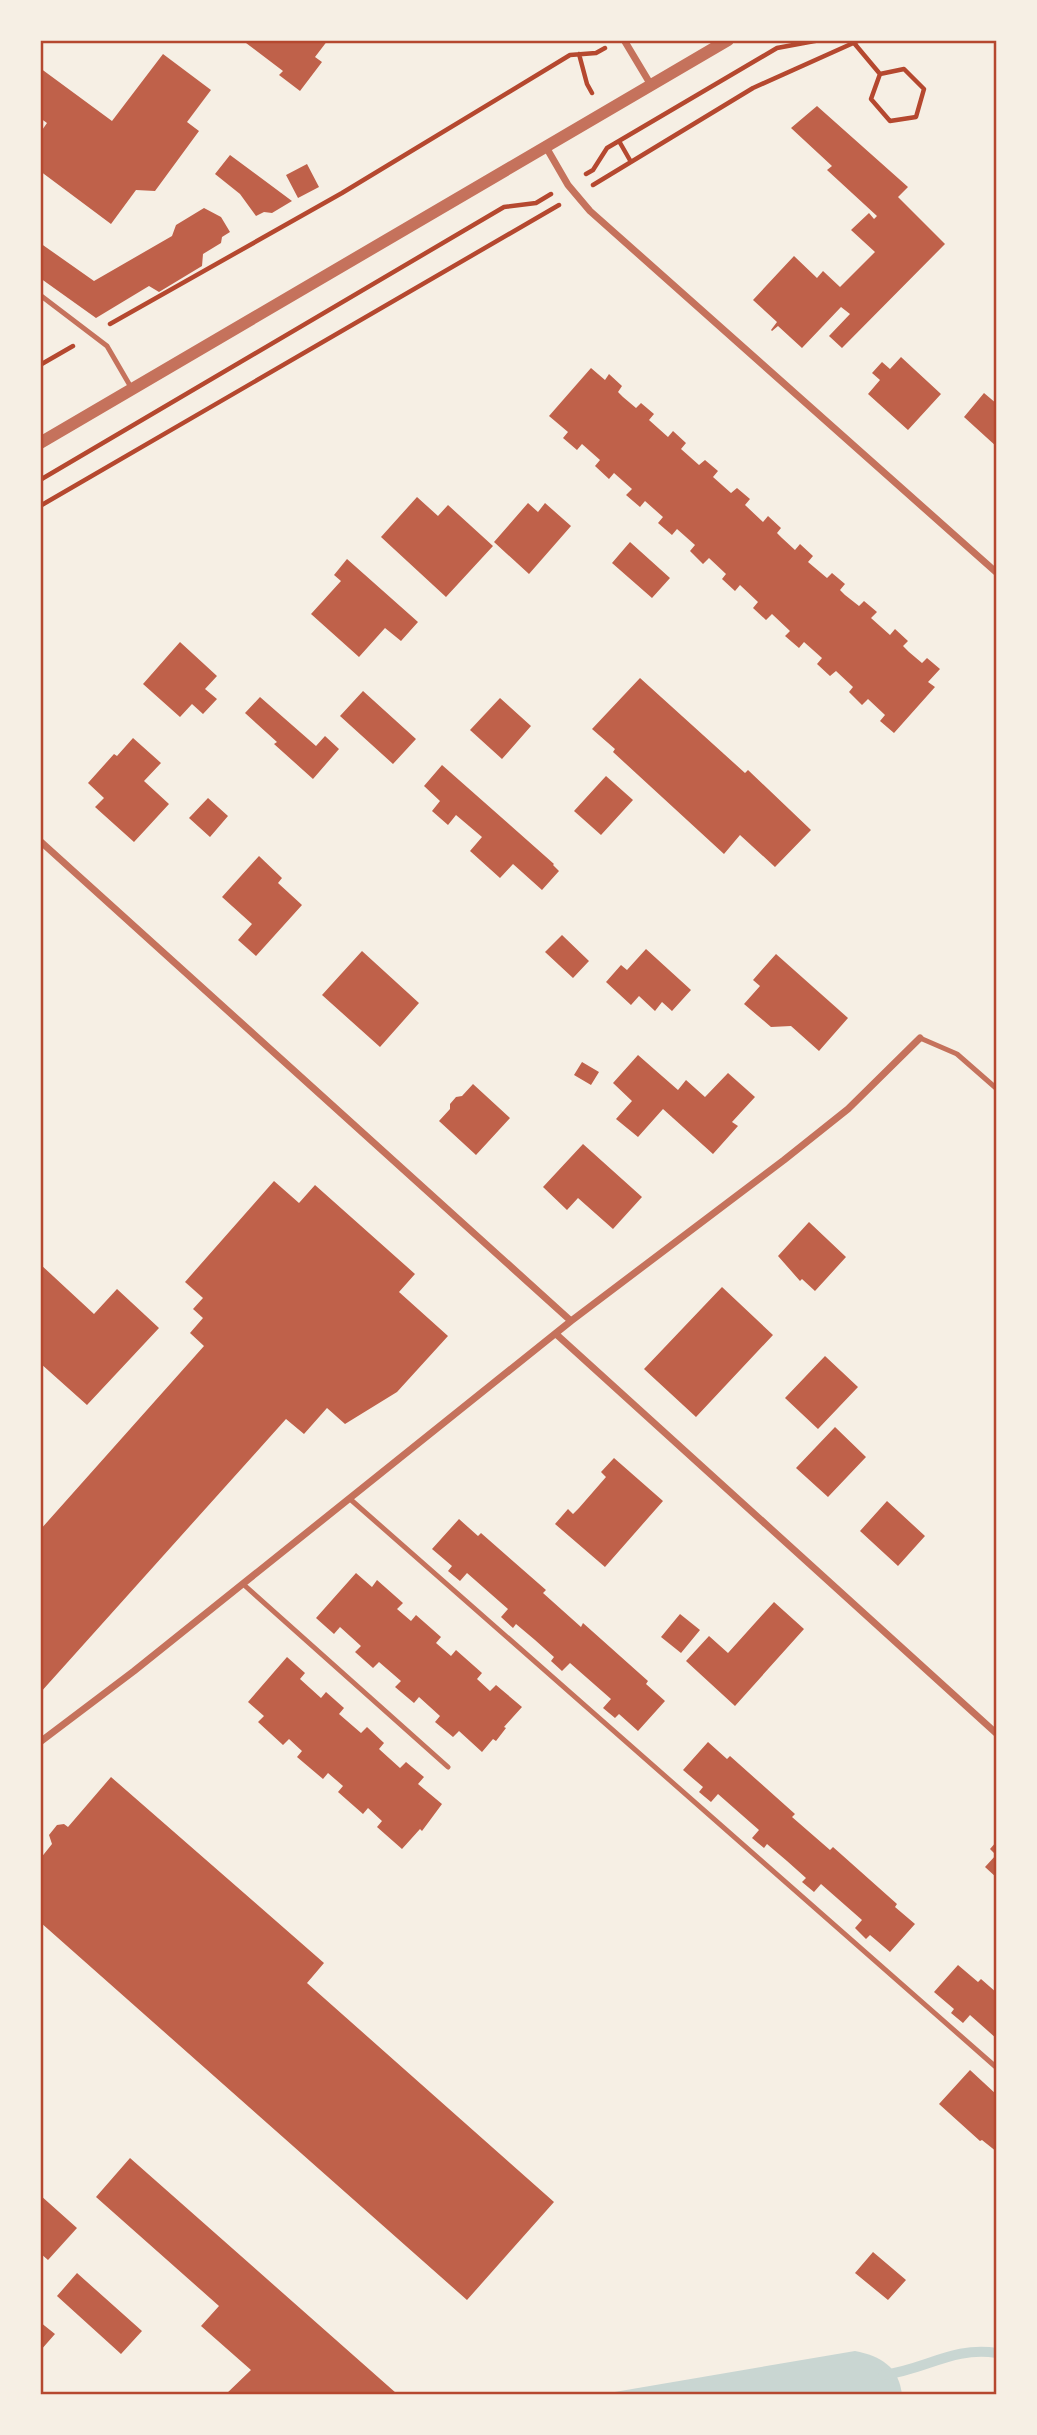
<svg xmlns="http://www.w3.org/2000/svg" width="1037" height="2435" font-family="'Work Sans',sans-serif">
  <style>
    .water { fill: #c9d6d2 }
    .lines { fill: none; stroke-linecap: round; stroke-linejoin: round }
    .stream { stroke: #c9d6d2; stroke-width: 10 }
    .building { fill: #bf614a }
    .path { stroke: #b5482f; stroke-width: 4.5 }
    .service { stroke: #c5725c; stroke-width: 5 }
    .minor { stroke: #c5725c; stroke-width: 7 }
    .tertiary { stroke: #c5725c; stroke-width: 12 }
    .neatline { fill: none; stroke: #b5482f; stroke-width: 2.5 }
  </style>
  <rect width="100%" height="100%" fill="#f6efe4"/>
  <path class="water" d="M 855,2351 C 881,2356 899,2367 902,2395 L 597,2395 Z"/>
  <g class="lines">
    <path class="stream" d="M 883,2375 C 925,2370 953,2346 997,2353"/>
  </g>
  <path class="building" d="M 248,40 L 328,40 L 315,57 L 322,62 L 300,91 L 279,75 L 283,71 L 246,43 Z
    M 163,54 L 211,90 L 187,122 L 199,131 L 155,191 L 136,190 L 111,224 L 40,171 L 40,133 L 47,123 L 40,118 L 40,68 L 112,121 Z
    M 817,106 L 908,187 L 898,197 L 945,244 L 842,348 L 829,336 L 850,314 L 841,307 L 802,348 L 778,326 L 772,331 L 771,330 L 777,322 L 753,300 L 794,256 L 817,278 L 823,271 L 840,287 L 875,252 L 851,230 L 869,213 L 874,219 L 877,216 L 827,170 L 832,166 L 791,128 Z
    M 230,155 L 292,201 L 272,213 L 264,212 L 256,216 L 240,194 L 215,174 Z
    M 307,164 L 319,187 L 298,198 L 286,175 Z
    M 204,208 L 221,217 L 230,232 L 222,237 L 221,243 L 203,254 L 202,266 L 159,292 L 149,286 L 96,318 L 40,278 L 40,243 L 94,281 L 172,236 L 176,225 Z
    M 901,357 L 941,394 L 908,430 L 868,394 L 880,380 L 872,373 L 882,362 L 890,369 Z
    M 591,368 L 605,380 L 609,374 L 622,386 L 618,392 L 623,397 L 636,408 L 641,403 L 654,414 L 649,420 L 668,437 L 673,431 L 686,443 L 681,449 L 699,465 L 705,460 L 718,471 L 713,477 L 731,493 L 737,488 L 750,499 L 745,505 L 763,522 L 768,516 L 781,528 L 777,533 L 782,538 L 795,550 L 800,544 L 813,556 L 808,562 L 827,578 L 832,573 L 845,584 L 840,590 L 845,595 L 859,606 L 864,601 L 877,612 L 871,618 L 890,635 L 895,629 L 908,641 L 903,646 L 909,652 L 922,663 L 927,658 L 940,669 L 928,682 L 935,687 L 894,733 L 880,721 L 885,715 L 868,699 L 862,705 L 849,692 L 853,687 L 836,671 L 830,676 L 817,664 L 822,658 L 804,642 L 799,648 L 785,636 L 790,631 L 772,614 L 766,620 L 753,608 L 758,602 L 740,585 L 735,591 L 722,579 L 726,574 L 709,558 L 703,564 L 690,551 L 695,545 L 677,529 L 672,535 L 658,523 L 663,517 L 645,501 L 640,507 L 626,495 L 632,489 L 614,473 L 609,479 L 595,466 L 600,460 L 582,444 L 577,450 L 563,438 L 568,432 L 549,416 Z
    M 984,393 L 997,404 L 997,447 L 964,417 Z
    M 417,497 L 438,516 L 448,505 L 493,546 L 446,597 L 381,537 Z
    M 528,503 L 538,512 L 545,503 L 571,526 L 529,574 L 494,542 Z
    M 630,542 L 670,578 L 652,598 L 612,563 Z
    M 347,559 L 418,622 L 401,641 L 385,628 L 359,657 L 311,614 L 341,581 L 334,575 Z
    M 180,642 L 217,676 L 205,689 L 217,699 L 203,714 L 192,704 L 180,717 L 143,684 Z
    M 640,678 L 745,773 L 748,770 L 811,830 L 775,867 L 740,835 L 724,854 L 613,752 L 615,749 L 592,729 Z
    M 363,691 L 416,739 L 393,764 L 340,716 Z
    M 260,697 L 316,746 L 325,736 L 339,749 L 313,779 L 274,744 L 277,742 L 245,713 Z
    M 500,698 L 531,726 L 502,759 L 470,730 Z
    M 133,738 L 161,763 L 144,781 L 169,804 L 134,842 L 95,807 L 104,798 L 88,783 L 114,754 L 117,756 Z
    M 442,765 L 554,864 L 553,865 L 559,871 L 542,890 L 513,864 L 500,878 L 470,851 L 482,837 L 456,815 L 448,825 L 432,811 L 440,801 L 424,786 Z
    M 606,776 L 633,800 L 601,835 L 574,811 Z
    M 208,798 L 228,816 L 210,837 L 189,818 Z
    M 259,856 L 282,878 L 278,883 L 302,905 L 256,956 L 238,940 L 252,924 L 222,897 Z
    M 562,935 L 589,961 L 573,978 L 545,952 Z
    M 646,949 L 691,990 L 672,1011 L 662,1002 L 655,1011 L 639,996 L 631,1005 L 606,982 L 621,965 L 627,970 Z
    M 362,951 L 419,1003 L 380,1047 L 322,995 Z
    M 776,954 L 848,1018 L 819,1051 L 791,1026 L 771,1027 L 744,1004 L 760,986 L 753,980 Z
    M 638,1055 L 678,1090 L 686,1080 L 705,1097 L 728,1073 L 755,1097 L 732,1122 L 738,1126 L 713,1154 L 663,1109 L 638,1137 L 616,1119 L 632,1101 L 613,1083 Z
    M 582,1062 L 599,1072 L 591,1085 L 574,1075 Z
    M 473,1084 L 510,1118 L 476,1155 L 439,1121 L 450,1109 L 450,1104 L 456,1097 L 462,1096 Z
    M 583,1144 L 642,1197 L 613,1229 L 578,1198 L 567,1210 L 543,1187 Z
    M 274,1181 L 299,1203 L 315,1185 L 415,1274 L 399,1292 L 448,1336 L 397,1392 L 345,1424 L 327,1408 L 304,1434 L 286,1419 L 40,1693 L 40,1530 L 204,1346 L 190,1333 L 203,1318 L 193,1309 L 203,1298 L 185,1282 Z
    M 809,1222 L 846,1257 L 815,1291 L 802,1279 L 800,1281 L 778,1256 Z
    M 40,1264 L 94,1314 L 117,1289 L 159,1328 L 87,1405 L 40,1363 Z
    M 722,1287 L 773,1335 L 696,1417 L 644,1369 Z
    M 825,1356 L 858,1387 L 818,1429 L 785,1398 Z
    M 835,1427 L 866,1457 L 828,1497 L 796,1468 Z
    M 614,1458 L 663,1501 L 605,1567 L 555,1524 L 568,1509 L 573,1514 L 579,1508 L 606,1477 L 601,1472 Z
    M 887,1501 L 925,1536 L 898,1566 L 860,1531 Z
    M 459,1519 L 478,1536 L 481,1533 L 546,1590 L 543,1593 L 581,1627 L 583,1623 L 648,1681 L 646,1684 L 665,1701 L 638,1731 L 619,1714 L 615,1718 L 603,1708 L 611,1699 L 570,1663 L 562,1671 L 551,1661 L 554,1657 L 535,1640 L 516,1624 L 513,1628 L 501,1617 L 508,1609 L 467,1573 L 460,1581 L 448,1571 L 452,1566 L 432,1549 Z
    M 356,1573 L 372,1587 L 377,1580 L 403,1603 L 397,1609 L 411,1621 L 416,1615 L 441,1637 L 436,1643 L 451,1656 L 456,1650 L 482,1673 L 477,1679 L 490,1691 L 496,1685 L 522,1707 L 504,1727 L 506,1728 L 496,1741 L 493,1739 L 482,1752 L 459,1731 L 453,1737 L 435,1722 L 440,1716 L 419,1697 L 414,1703 L 395,1687 L 401,1681 L 379,1662 L 373,1668 L 355,1652 L 361,1646 L 340,1627 L 334,1634 L 316,1618 Z
    M 774,1602 L 804,1629 L 735,1706 L 686,1661 L 709,1636 L 728,1653 Z
    M 680,1614 L 700,1630 L 681,1653 L 661,1637 Z
    M 287,1657 L 305,1673 L 300,1679 L 321,1698 L 326,1692 L 344,1708 L 339,1714 L 361,1733 L 367,1727 L 384,1743 L 379,1749 L 400,1768 L 406,1762 L 424,1777 L 418,1784 L 442,1804 L 422,1831 L 420,1829 L 402,1849 L 377,1827 L 382,1821 L 368,1808 L 363,1814 L 338,1792 L 343,1786 L 328,1773 L 323,1779 L 297,1757 L 302,1751 L 289,1739 L 283,1745 L 258,1722 L 264,1716 L 248,1702 Z
    M 708,1742 L 727,1759 L 730,1756 L 795,1814 L 792,1817 L 830,1850 L 833,1847 L 897,1904 L 895,1907 L 915,1924 L 890,1952 L 870,1935 L 866,1939 L 855,1928 L 862,1920 L 821,1884 L 814,1892 L 802,1882 L 806,1878 L 787,1861 L 767,1844 L 764,1848 L 752,1838 L 759,1830 L 718,1794 L 711,1802 L 699,1792 L 703,1787 L 683,1770 Z
    M 111,1777 L 324,1963 L 307,1983 L 554,2202 L 467,2300 L 40,1922 L 40,1859 L 52,1844 L 49,1835 L 57,1825 L 64,1824 L 68,1827 Z
    M 997,1841 L 997,1878 L 985,1867 L 996,1855 L 990,1849 Z
    M 958,1965 L 978,1982 L 981,1979 L 997,1993 L 997,2039 L 970,2015 L 963,2023 L 951,2013 L 954,2009 L 934,1992 Z
    M 970,2070 L 997,2095 L 997,2152 L 982,2140 L 980,2141 L 939,2104 Z
    M 130,2158 L 396,2393 L 394,2395 L 225,2395 L 251,2370 L 201,2326 L 219,2306 L 96,2197 Z
    M 40,2195 L 77,2228 L 48,2260 L 40,2253 Z
    M 873,2252 L 906,2280 L 888,2300 L 855,2273 Z
    M 77,2273 L 142,2331 L 121,2354 L 57,2296 Z
    M 40,2322 L 55,2334 L 40,2351 Z"/>
  <g class="lines">
    <path class="path" d="M 854,43 L 880,74
      M 579,54 L 587,84 L 592,93
      M 904,69 L 924,89 L 916,117 L 890,121 L 871,99 L 880,74 Z
      M 619,141 L 631,162
      M 586,174 L 593,170 L 607,148 L 777,48 L 820,40
      M 593,185 L 753,88 L 860,40
      M 110,324 L 342,193 L 570,55 L 596,53 L 605,48
      M 40,365 L 73,346
      M 40,480 L 504,207 L 536,203 L 551,194
      M 40,506 L 559,205"/>
    <path class="service" d="M 40,295 L 107,346 L 132,389
      M 920,1038 L 957,1054 L 997,1089
      M 350,1499 L 997,2068
      M 243,1584 L 448,1767"/>
    <path class="minor" d="M 624,40 L 651,85
      M 546,147 L 568,185 L 590,211 L 997,573
      M 40,841 L 571,1321
      M 556,1334 L 997,1734
      M 40,1742 L 134,1671 L 571,1321 L 784,1160 L 848,1109 L 920,1038"/>
    <path class="tertiary" d="M 40,443 L 728,40"/>
  </g>
  <rect width="1037" height="2435" fill="none" stroke="#f6efe4" stroke-width="84"/>
  <rect x="42" y="42" width="953" height="2351" class="neatline"/>
</svg>
